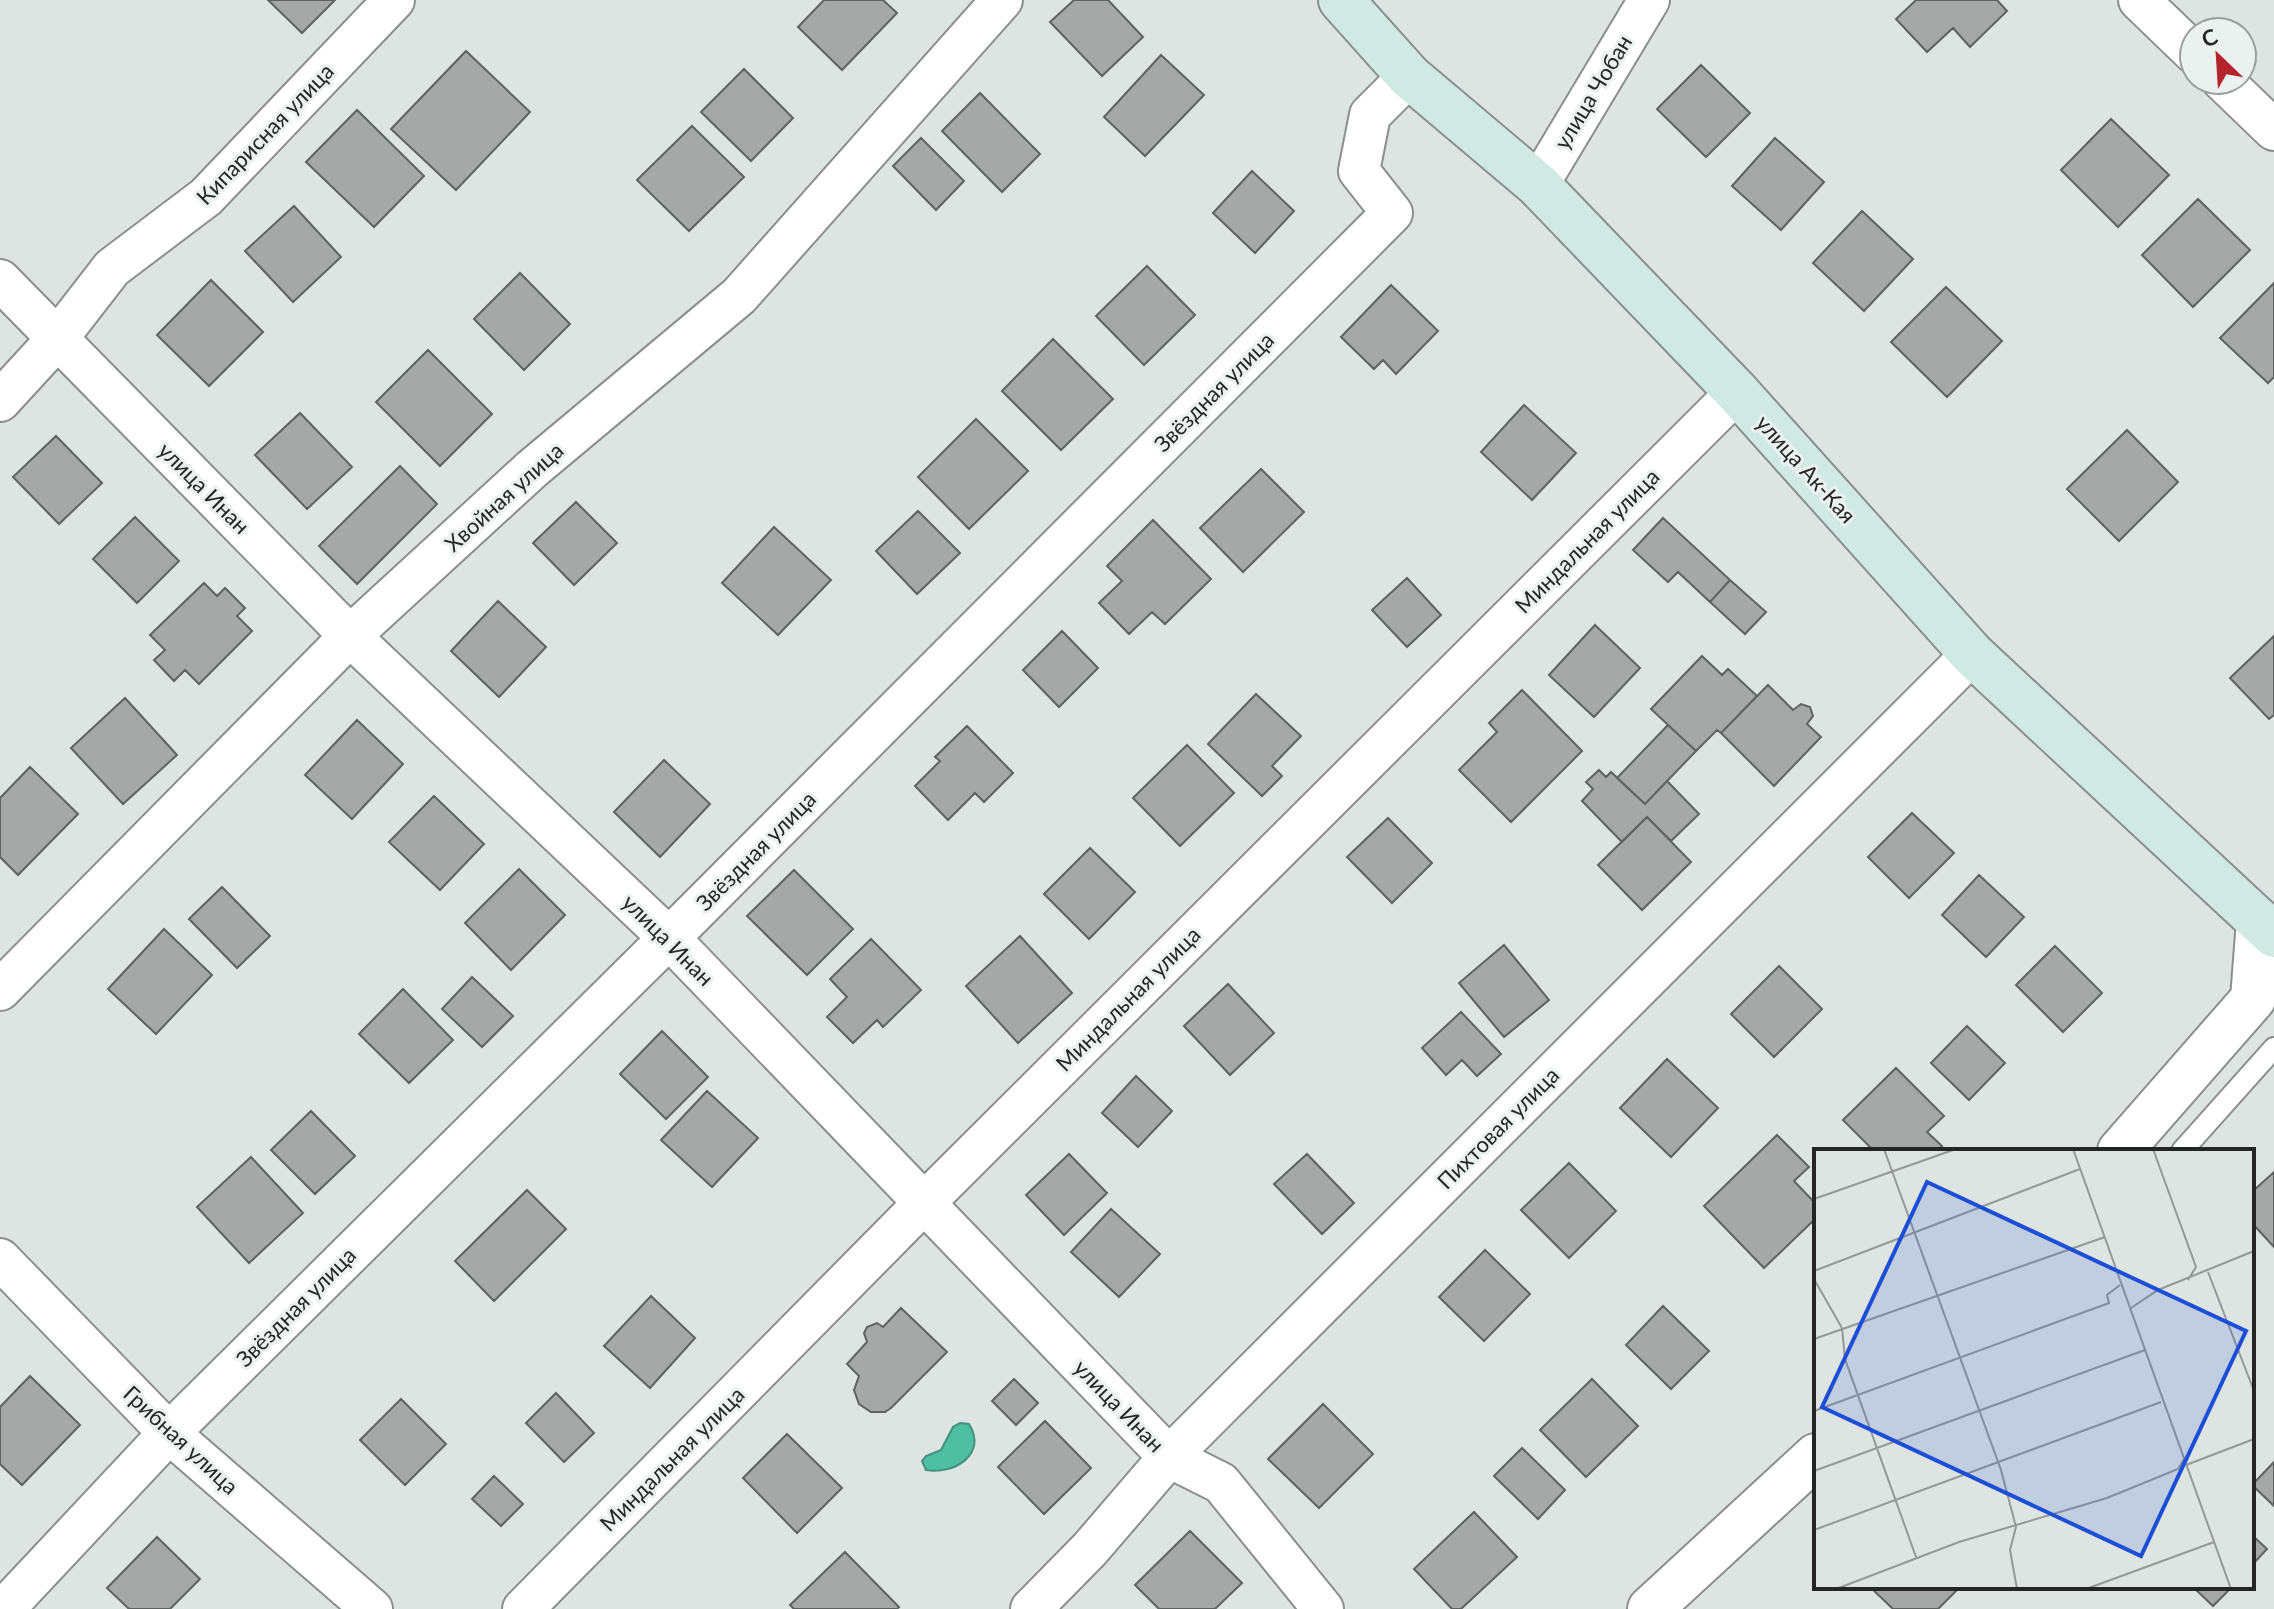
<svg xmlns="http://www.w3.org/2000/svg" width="2274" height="1609" font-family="Lato,sans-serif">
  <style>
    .water { fill: #4fbfa1; stroke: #42917c; stroke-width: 2 }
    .building { fill: #a4a9a7; stroke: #5e6361; stroke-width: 2 }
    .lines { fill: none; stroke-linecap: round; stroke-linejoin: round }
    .service-casing { stroke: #8a8f8d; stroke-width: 24 }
    .minor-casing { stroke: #8a8f8d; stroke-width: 44 }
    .tertiary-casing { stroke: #8a8f8d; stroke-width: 48 }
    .secondary-casing { stroke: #8a8f8d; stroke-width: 48 }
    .service { stroke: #fff; stroke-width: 20 }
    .minor { stroke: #fff; stroke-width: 40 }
    .tertiary { stroke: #fff; stroke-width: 44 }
    .secondary { stroke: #d0eae3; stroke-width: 44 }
    .labels { text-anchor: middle; stroke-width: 6; stroke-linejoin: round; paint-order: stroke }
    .street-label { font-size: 22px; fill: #242625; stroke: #ebf1ef }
    .inset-road { fill: none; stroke: #949896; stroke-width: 2 }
    .view { fill: #1d4ed8; fill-opacity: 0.15; stroke: #1d4ed8; stroke-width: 4 }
    .inset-edge { fill: none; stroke: #242625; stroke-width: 4 }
  </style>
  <rect width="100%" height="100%" fill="#dee4e2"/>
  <path class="water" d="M 960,1423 L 969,1424 C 988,1454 954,1475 926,1470 L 922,1461 L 926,1456 L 941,1450 L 953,1427 Z"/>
  <path class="building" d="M 268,0 L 335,0 L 302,33 Z
    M 824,0 L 883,0 L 897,13 L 842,70 L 798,27 Z
    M 1074,0 L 1108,0 L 1143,37 L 1102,76 L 1050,22 Z
    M 1916,0 L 1997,0 L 2007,11 L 1970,47 L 1953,28 L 1927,52 L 1896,19 Z
    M 466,51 L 530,112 L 456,190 L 391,129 Z
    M 1161,55 L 1204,95 L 1145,156 L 1104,117 Z
    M 1701,65 L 1750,113 L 1706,157 L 1657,109 Z
    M 744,69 L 793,118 L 751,161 L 701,112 Z
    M 980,93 L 1040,154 L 1002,192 L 942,131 Z
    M 357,110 L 424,176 L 374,227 L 306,162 Z
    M 2111,119 L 2169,175 L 2118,227 L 2061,170 Z
    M 692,126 L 744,177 L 689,231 L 637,180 Z
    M 921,138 L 964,181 L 936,210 L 893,166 Z
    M 1775,138 L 1824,182 L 1781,230 L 1732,186 Z
    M 1252,171 L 1294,211 L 1255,253 L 1213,213 Z
    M 2198,199 L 2250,250 L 2193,307 L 2142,255 Z
    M 294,206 L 341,257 L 293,302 L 245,251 Z
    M 1862,211 L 1913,259 L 1864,311 L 1813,263 Z
    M 1147,266 L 1195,315 L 1144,365 L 1096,316 Z
    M 520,273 L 570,324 L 524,370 L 474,319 Z
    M 211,280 L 263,332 L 209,386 L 157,335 Z
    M 2274,283 L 2274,377 L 2268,383 L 2220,338 Z
    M 1391,285 L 1438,331 L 1396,374 L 1383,360 L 1374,369 L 1341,337 Z
    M 1946,287 L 2002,341 L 1947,397 L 1891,342 Z
    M 1053,339 L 1113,399 L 1061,450 L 1002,391 Z
    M 428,350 L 492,414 L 440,466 L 376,402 Z
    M 1524,405 L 1576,453 L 1532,500 L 1481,452 Z
    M 300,413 L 352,467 L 307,509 L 255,455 Z
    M 976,419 L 1028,471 L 969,529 L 918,477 Z
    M 2127,430 L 2178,482 L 2119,541 L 2067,489 Z
    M 56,436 L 102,483 L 59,524 L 13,477 Z
    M 400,466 L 437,504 L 357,584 L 319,546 Z
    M 1261,469 L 1304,512 L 1243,572 L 1200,528 Z
    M 576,502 L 617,543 L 574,585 L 533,543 Z
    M 918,511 L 960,553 L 917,594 L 876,551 Z
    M 135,517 L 179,561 L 137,603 L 93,559 Z
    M 1663,518 L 1730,580 L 1710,602 L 1678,572 L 1668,582 L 1633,550 Z
    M 1153,520 L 1211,579 L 1165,624 L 1152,612 L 1129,634 L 1099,603 L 1122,581 L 1107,566 Z
    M 774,527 L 831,580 L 778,635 L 722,583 Z
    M 1407,578 L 1441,615 L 1407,647 L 1372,610 Z
    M 1730,580 L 1766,612 L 1745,634 L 1710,602 Z
    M 204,583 L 217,596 L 225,588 L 245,608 L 237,616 L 252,631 L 199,684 L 185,670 L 174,681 L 154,660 L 165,650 L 150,635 Z
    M 498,601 L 546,647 L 499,697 L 451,651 Z
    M 1595,625 L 1640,668 L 1594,717 L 1549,675 Z
    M 1062,631 L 1098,668 L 1059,707 L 1023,670 Z
    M 2274,636 L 2274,715 L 2269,719 L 2230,678 Z
    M 1702,656 L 1722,675 L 1728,669 L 1757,696 L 1721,733 L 1717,730 L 1696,751 L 1651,709 Z
    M 1768,685 L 1793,710 L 1801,704 L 1810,707 L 1813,716 L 1807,724 L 1821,737 L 1774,786 L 1721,733 Z
    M 1522,690 L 1582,751 L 1511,822 L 1459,770 L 1497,732 L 1489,723 Z
    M 1256,694 L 1301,736 L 1272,766 L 1282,776 L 1262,796 L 1208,744 Z
    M 125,698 L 177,755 L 123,804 L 71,748 Z
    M 357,720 L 403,764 L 352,819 L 305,775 Z
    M 1668,725 L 1696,751 L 1645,804 L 1617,778 Z
    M 967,726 L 1013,773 L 984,802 L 975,793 L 948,820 L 915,786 L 940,761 L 935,757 Z
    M 1187,745 L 1234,793 L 1180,846 L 1133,798 Z
    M 664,760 L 710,804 L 660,857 L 614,812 Z
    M 30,767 L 78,814 L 18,875 L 0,857 L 0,798 Z
    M 1599,770 L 1606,777 L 1611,772 L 1645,804 L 1667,781 L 1699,814 L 1671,841 L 1647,817 L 1622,842 L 1582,801 L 1593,789 L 1586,782 Z
    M 434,796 L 484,844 L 440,890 L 389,842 Z
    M 1912,813 L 1954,853 L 1909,898 L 1868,857 Z
    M 1647,817 L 1691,862 L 1642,910 L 1598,865 Z
    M 1388,818 L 1432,863 L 1392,903 L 1347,857 Z
    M 1090,848 L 1135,892 L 1089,939 L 1044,894 Z
    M 519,869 L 565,915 L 511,970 L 465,923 Z
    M 794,870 L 853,929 L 807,975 L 747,916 Z
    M 1979,875 L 2024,917 L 1986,957 L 1942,915 Z
    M 222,887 L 270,936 L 237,968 L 189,919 Z
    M 164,929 L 212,975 L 156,1034 L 108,989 Z
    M 1020,936 L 1072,993 L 1018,1043 L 966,986 Z
    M 871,939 L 921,990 L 883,1027 L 877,1020 L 853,1043 L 827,1017 L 847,997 L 830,979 Z
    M 1504,945 L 1549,1000 L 1504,1037 L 1459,983 Z
    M 2055,946 L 2102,993 L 2063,1032 L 2016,985 Z
    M 1779,966 L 1822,1009 L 1774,1057 L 1731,1014 Z
    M 472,977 L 513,1016 L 482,1047 L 442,1009 Z
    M 1228,984 L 1274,1033 L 1230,1075 L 1184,1026 Z
    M 403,989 L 453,1040 L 409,1083 L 359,1034 Z
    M 1461,1012 L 1501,1054 L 1477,1076 L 1462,1060 L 1446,1075 L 1422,1048 Z
    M 1967,1026 L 2005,1063 L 1969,1100 L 1931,1063 Z
    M 662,1031 L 708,1077 L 666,1119 L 620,1074 Z
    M 1667,1059 L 1718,1108 L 1671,1157 L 1620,1108 Z
    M 1896,1068 L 1944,1116 L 1927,1132 L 1942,1146 L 1937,1151 L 1874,1151 L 1843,1120 Z
    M 1136,1076 L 1172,1111 L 1138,1147 L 1102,1113 Z
    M 707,1091 L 758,1138 L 712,1187 L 661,1140 Z
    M 311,1111 L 355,1156 L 315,1194 L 271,1150 Z
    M 1777,1135 L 1809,1167 L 1794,1181 L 1816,1204 L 1816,1218 L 1764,1268 L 1704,1206 Z
    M 1069,1154 L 1107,1193 L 1064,1235 L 1026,1195 Z
    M 1307,1154 L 1354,1203 L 1322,1234 L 1274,1184 Z
    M 251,1157 L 303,1213 L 249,1263 L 197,1207 Z
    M 1569,1163 L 1616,1211 L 1569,1258 L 1521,1210 Z
    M 2274,1172 L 2274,1247 L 2252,1223 L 2252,1192 Z
    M 527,1190 L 566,1229 L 494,1301 L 455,1261 Z
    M 1111,1209 L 1160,1254 L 1119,1297 L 1071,1252 Z
    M 1485,1250 L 1530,1294 L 1484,1341 L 1439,1297 Z
    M 651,1296 L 695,1338 L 650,1388 L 604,1346 Z
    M 1663,1306 L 1709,1351 L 1671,1389 L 1626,1345 Z
    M 901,1308 L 947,1352 L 891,1408 L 885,1412 L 871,1412 L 859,1404 L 854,1390 L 859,1376 L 847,1364 L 867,1342 L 864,1333 L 867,1327 L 877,1323 L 883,1327 Z
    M 30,1376 L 80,1425 L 22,1485 L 0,1464 L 0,1407 Z
    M 1014,1379 L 1038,1403 L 1016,1425 L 992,1401 Z
    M 1592,1379 L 1638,1426 L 1586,1477 L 1540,1430 Z
    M 556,1393 L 594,1433 L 564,1462 L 526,1423 Z
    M 401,1399 L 446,1444 L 405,1485 L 360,1440 Z
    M 1323,1404 L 1373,1454 L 1319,1508 L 1268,1459 Z
    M 1045,1421 L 1091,1468 L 1044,1514 L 998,1467 Z
    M 787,1434 L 842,1488 L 797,1533 L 743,1478 Z
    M 1522,1448 L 1565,1490 L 1538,1519 L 1494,1476 Z
    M 2274,1462 L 2274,1506 L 2252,1485 Z
    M 494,1476 L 523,1504 L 501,1526 L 472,1499 Z
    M 1474,1512 L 1517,1557 L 1461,1609 L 1452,1609 L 1414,1569 Z
    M 1190,1531 L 1242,1583 L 1215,1609 L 1159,1609 L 1135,1585 Z
    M 2252,1535 L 2267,1549 L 2252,1565 Z
    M 157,1537 L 200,1579 L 170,1609 L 129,1609 L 107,1588 Z
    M 845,1552 L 899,1607 L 897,1609 L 794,1609 L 790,1605 Z
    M 1870,1587 L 1960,1587 L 1938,1609 L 1893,1609 Z
    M 2193,1587 L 2232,1587 L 2213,1606 Z"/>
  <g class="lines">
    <defs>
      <path id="service" d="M 2182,1151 L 2274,1048"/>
      <path id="minor" d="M 2139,0 L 2194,53
        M 2222,80 L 2274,130
        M 1538,185 L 1649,0
        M 0,280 L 350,636 L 669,938 L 1169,1457 L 1221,1483 L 1323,1609
        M 0,401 L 57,339 L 112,268 L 206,197 L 394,0
        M 0,990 L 350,636 L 532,469 L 739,296 L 1002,0
        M 0,1259 L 169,1433 L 372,1609
        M 4,1609 L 169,1433 L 669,938 L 1392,213 L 1359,171 L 1370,115 L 1409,76
        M 523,1609 L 923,1204 L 1737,392
        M 1031,1609 L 1090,1549 L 1169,1457 L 1972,654"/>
      <path id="tertiary" d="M 2120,1151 L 2253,999 L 2259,921
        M 1650,1609 L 1816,1456"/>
      <path id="secondary" d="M 1341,0 L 1409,76 L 1538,185 L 1737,392 L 1972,654 L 2274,935"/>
    </defs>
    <use href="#service" class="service-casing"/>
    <use href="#minor" class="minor-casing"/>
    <use href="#tertiary" class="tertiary-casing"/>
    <use href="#secondary" class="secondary-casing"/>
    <use href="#service" class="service"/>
    <use href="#minor" class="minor"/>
    <use href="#tertiary" class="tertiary"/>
    <use href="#secondary" class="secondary"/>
  </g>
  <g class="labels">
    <g class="street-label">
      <text transform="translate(1593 92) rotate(-59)" y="8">улица Чобан</text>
      <text transform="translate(265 134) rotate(-46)" y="8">Кипарисная улица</text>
      <text transform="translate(1214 392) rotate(-45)" y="8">Звёздная улица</text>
      <text transform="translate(1806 469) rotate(48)" y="8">улица Ак-Кая</text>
      <text transform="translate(204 488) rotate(45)" y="8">улица Инан</text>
      <text transform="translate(504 497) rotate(-42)" y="8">Хвойная улица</text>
      <text transform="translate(1587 541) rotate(-45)" y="8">Миндальная улица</text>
      <text transform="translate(756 851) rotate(-45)" y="8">Звёздная улица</text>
      <text transform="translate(668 940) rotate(45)" y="8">улица Инан</text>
      <text transform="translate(1128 999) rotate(-45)" y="8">Миндальная улица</text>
      <text transform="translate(1498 1128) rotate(-45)" y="8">Пихтовая улица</text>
      <text transform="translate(296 1307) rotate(-45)" y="8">Звёздная улица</text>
      <text transform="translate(1119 1406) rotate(46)" y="8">улица Инан</text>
      <text transform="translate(181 1440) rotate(43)" y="8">Грибная улица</text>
      <text transform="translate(672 1459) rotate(-45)" y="8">Миндальная улица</text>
    </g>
  </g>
  <g transform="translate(1814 1149)">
    <rect width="440" height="440" fill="#dee4e2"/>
    <path class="inset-road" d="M 70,0 L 187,321 L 202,378 L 196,401 L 203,440M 259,0 L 417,440M 339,0 L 382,118 L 374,131M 0,50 L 142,0M 0,122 L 266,20M 394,123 L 440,242M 0,130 L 28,179 L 31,210 L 102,408M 317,159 L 344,141 L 440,102M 0,190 L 291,88M 0,262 L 295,154 L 293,146 L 306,136M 372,316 L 440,290M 0,322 L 331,201M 0,381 L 347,253M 22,440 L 145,393 L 293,349 L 364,320 L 370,310M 272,440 L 400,393"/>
    <path class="view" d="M 113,33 L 432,182 L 327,407 L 8,258 Z"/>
    <rect width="440" height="440" class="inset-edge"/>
  </g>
  <g transform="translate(2218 56) rotate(335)"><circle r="38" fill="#ebf1ef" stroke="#9ba09e" stroke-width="2"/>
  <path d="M0-6L14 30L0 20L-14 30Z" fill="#b5232f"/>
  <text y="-12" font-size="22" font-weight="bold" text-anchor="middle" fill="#242625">С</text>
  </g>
</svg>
